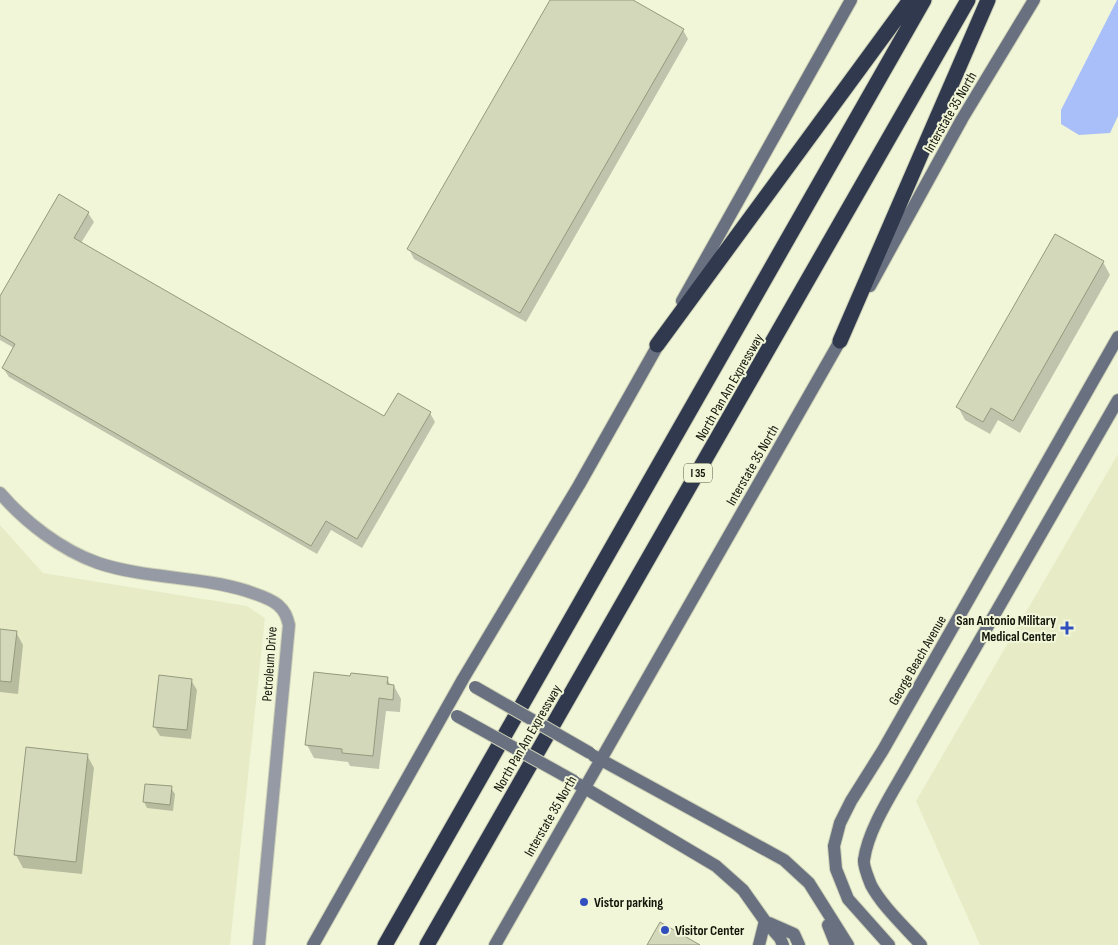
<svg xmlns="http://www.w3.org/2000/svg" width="1118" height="945" font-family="'Sofia Sans Condensed',sans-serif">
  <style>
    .built { fill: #e7ecc7 }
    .water { fill: #a8bff9 }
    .shadow { fill: #0003 }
    .building { fill: #d3d8bb; stroke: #95997d }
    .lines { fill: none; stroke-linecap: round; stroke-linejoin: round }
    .street-casing { stroke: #ced2b7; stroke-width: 14 }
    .secondary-casing { stroke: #ced2b7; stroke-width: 14 }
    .highway-casing { stroke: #ced2b7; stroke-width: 17 }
    .street { stroke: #959aa5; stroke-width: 12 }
    .secondary { stroke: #697080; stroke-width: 12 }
    .highway { stroke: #31394f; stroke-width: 15 }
    .secondary-bridge-casing { stroke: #ced2b7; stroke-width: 14; stroke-linecap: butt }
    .secondary-bridge { stroke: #697080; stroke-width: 12 }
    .poi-dot { fill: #314ebf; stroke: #f1f6d8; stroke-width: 2 }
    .labels { text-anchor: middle; stroke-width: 4; stroke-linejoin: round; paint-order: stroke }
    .shield { fill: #f1f6d8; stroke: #565948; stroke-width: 1 }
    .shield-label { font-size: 12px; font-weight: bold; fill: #14160b }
    .street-label { font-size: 14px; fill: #14160b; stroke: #f1f6d8 }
    .poi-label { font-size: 14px; font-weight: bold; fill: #14160b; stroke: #f1f6d8; text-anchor: start }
  </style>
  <rect width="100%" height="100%" fill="#f1f6d8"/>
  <path class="built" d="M 1118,454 L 1118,945 L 980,945 L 916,801 Z
    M 0,525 L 43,573 L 247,606 L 265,618 L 230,945 L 0,945 Z"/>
  <path class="water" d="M 1117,0 L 1118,0 L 1118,116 L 1110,133 L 1079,135 L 1061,124 L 1061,110 Z"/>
  <path class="shadow" d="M 552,0 L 631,0 L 683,30 L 688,39 L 526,322 L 414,259 L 409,249 Z
    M 88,213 L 94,222 L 81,243 L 384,418 L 430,413 L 435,422 L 362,548 L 331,530 L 317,554 L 9,377 L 3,368 L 14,348 L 0,340 L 0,298 Z
    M 1103,262 L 1110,275 L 1020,433 L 998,420 L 990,434 L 965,420 L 958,407 Z
    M 0,631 L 16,632 L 23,645 L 18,694 L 0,692 Z
    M 351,678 L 387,678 L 391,686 L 394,686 L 401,699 L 400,712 L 386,711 L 379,769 L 350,766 L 348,762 L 314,758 L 307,745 Z
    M 191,680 L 197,690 L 191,739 L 160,736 L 154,726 Z
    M 87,755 L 94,768 L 82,874 L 23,868 L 16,855 Z
    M 171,788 L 175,794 L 173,811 L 147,808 L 144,802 Z"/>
  <path class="building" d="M 550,0 L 633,0 L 684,29 L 520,313 L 407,249 Z
    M 59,194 L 89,212 L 74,238 L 384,416 L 398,393 L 431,412 L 357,539 L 326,521 L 311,546 L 2,368 L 15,344 L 0,335 L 0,296 Z
    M 1055,234 L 1104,261 L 1013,421 L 991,408 L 983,422 L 956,407 Z
    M 0,629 L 17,631 L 11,682 L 0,681 Z
    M 314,672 L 350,676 L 351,673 L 388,677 L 387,684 L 394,685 L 393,700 L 379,698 L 373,756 L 342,753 L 342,749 L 305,745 Z
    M 159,675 L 192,679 L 187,730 L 153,727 Z
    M 26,747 L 88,754 L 76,862 L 14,855 Z
    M 145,784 L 172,786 L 170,805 L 143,802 Z
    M 660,922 L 700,945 L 647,945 Z"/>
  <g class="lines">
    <defs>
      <path id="street" d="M 0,493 C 25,522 61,550 98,563 C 146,579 199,576 247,591 C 258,595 270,598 278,605 C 285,611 287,617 289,625 L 259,945"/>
      <path id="secondary" d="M 870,286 L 962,119 L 1034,0
        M 682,301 L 851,0
        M 594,756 L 784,860 L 809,883 L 848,945
        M 578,784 L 716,866 L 743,890 L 765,921 L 780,938 L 783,945
        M 769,923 L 794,934 L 799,945
        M 828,925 L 836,945
        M 313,945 L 463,679 L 579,485 L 662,338
        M 495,945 L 844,334
        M 759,945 L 765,921
        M 889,945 L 848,899 L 836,869 L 834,846 L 840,823 L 851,801 L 883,750 L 1118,337
        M 921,945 C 905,927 882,906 871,885 C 869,880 863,865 864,860 C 868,829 893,792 908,765 L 1118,400"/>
      <path id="highway" d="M 840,341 L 988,0
        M 657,345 L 910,0
        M 385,945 L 924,0
        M 427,945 L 968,0"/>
    </defs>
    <use href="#street" class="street-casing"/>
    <use href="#secondary" class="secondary-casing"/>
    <use href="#highway" class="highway-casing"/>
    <use href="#street" class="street"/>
    <use href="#secondary" class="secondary"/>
    <use href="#highway" class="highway"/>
    <defs>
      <path id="secondary-bridge" d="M 475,687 L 590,753
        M 457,716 L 574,781"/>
    </defs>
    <use href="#secondary-bridge" class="secondary-bridge-casing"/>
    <use href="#secondary-bridge" class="secondary-bridge"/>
  </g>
  <g class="poi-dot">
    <path d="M1064.5 620.5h5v5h5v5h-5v5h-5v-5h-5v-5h5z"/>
    <circle cx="584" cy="902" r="5"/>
    <circle cx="665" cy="930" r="5"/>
  </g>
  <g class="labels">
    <rect class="shield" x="684" y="463.5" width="28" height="19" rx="4"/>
    <g class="shield-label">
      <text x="698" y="477">I 35</text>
    </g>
    <g class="street-label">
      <text transform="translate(950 112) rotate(-60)" y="5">Interstate 35 North</text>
      <text transform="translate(729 387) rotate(-60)" y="5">North Pan Am Expressway</text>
      <text transform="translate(752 465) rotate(-60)" y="5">Interstate 35 North</text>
      <text transform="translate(917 660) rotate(-60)" y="5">George Beach Avenue</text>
      <text transform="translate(269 664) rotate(-86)" y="5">Petroleum Drive</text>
      <text transform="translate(527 738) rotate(-60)" y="5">North Pan Am Expressway</text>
      <text transform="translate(550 816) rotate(-60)" y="5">Interstate 35 North</text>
    </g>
    <g class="poi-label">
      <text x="1056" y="625" text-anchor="end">San Antonio Military<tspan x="1056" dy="16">Medical Center</tspan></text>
      <text x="594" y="907">Vistor parking</text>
      <text x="675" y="935">Visitor Center</text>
    </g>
  </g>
</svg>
